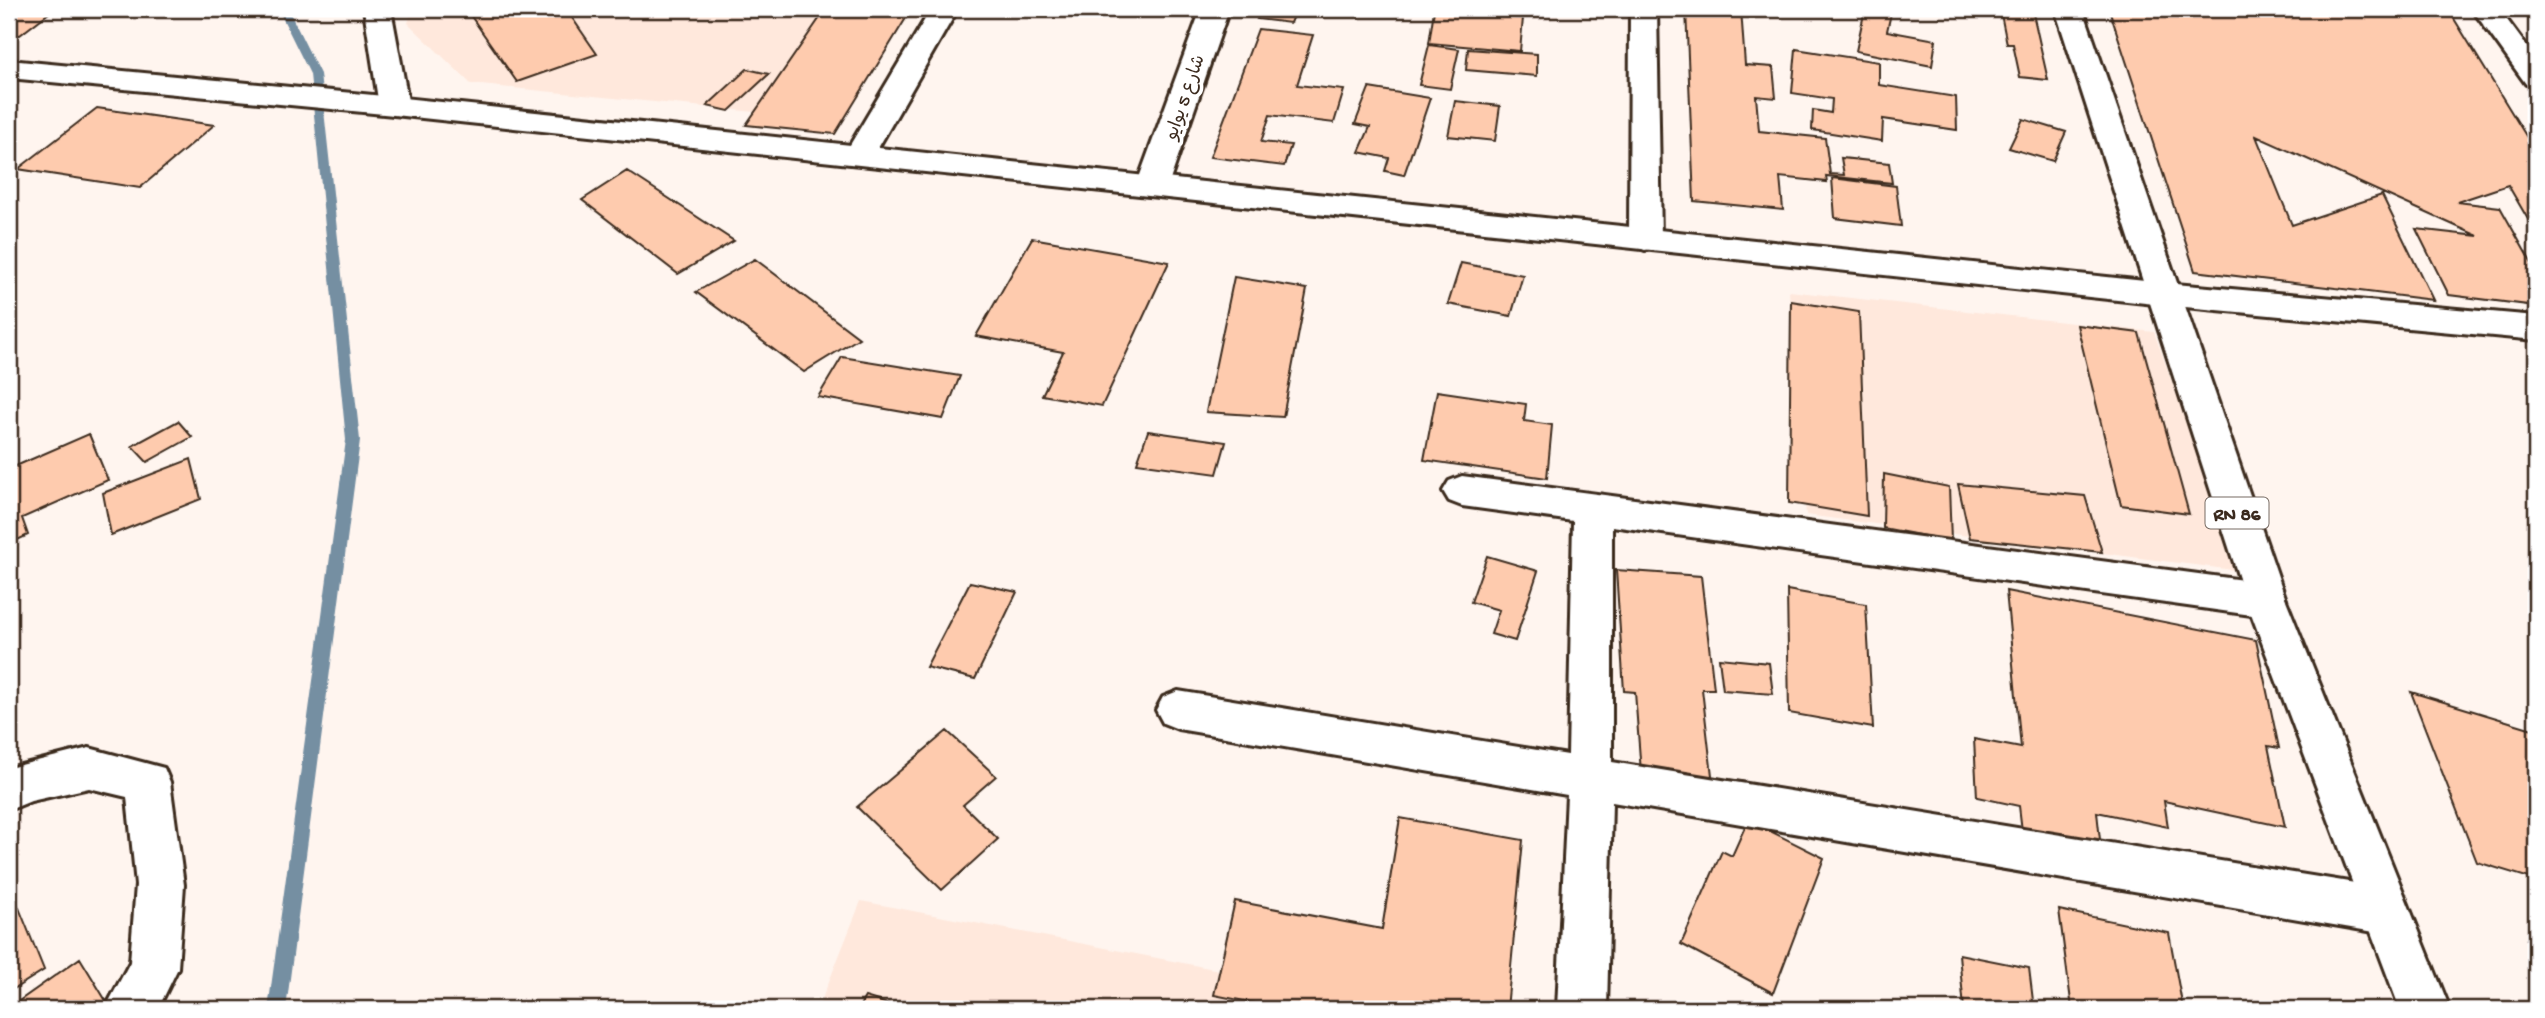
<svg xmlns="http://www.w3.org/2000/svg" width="2545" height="1018" font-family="'Gochi Hand','Playpen Sans Arabic',sans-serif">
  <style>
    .built { fill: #ffe8dc }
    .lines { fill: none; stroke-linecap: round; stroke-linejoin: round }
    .stream { fill: #758fa2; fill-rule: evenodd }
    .building { fill: #fecbae; stroke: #3b2a1e; stroke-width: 2 }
    .street-casing { stroke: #3b2a1e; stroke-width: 6 }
    .secondary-casing { stroke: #3b2a1e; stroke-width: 6 }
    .primary-casing { stroke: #3b2a1e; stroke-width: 6 }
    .street { fill: #fff; fill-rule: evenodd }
    .secondary { fill: #fff; fill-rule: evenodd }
    .primary { fill: #fff; fill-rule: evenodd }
    .labels { text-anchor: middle; stroke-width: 7; stroke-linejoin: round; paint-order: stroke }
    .far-street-label { font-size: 18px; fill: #3b2a1e; stroke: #fff }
    .shield { fill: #fff; stroke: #766a62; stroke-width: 2 }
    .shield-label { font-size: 19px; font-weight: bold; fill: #3b2a1e }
  </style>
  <rect width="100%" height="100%" fill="#fff5ef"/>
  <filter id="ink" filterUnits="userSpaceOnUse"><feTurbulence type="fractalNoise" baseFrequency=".0143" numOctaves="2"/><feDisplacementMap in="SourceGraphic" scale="14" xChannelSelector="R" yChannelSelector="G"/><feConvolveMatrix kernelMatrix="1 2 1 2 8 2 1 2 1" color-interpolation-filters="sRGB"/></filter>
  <g filter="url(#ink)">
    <path class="built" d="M 412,9 L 826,9 L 755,112 L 471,84 L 408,23 Z
      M 1789,291 L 2154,332 L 2241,571 L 1806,515 Z
      M 861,901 L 1421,1009 L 818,1009 Z"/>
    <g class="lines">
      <path class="stream" d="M 278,9 L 288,9 L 320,74 L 360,440 L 286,1009 L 268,1009 L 346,440 L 310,74 Z"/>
    </g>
    <path class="building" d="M 9,9 L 54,9 L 20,35 L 9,34 Z
      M 466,9 L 566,9 L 597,54 L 517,82 Z
      M 826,9 L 911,10 L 835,134 L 746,125 Z
      M 1262,9 L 1296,9 L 1290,23 L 1257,19 Z
      M 1468,9 L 1515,9 L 1514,15 Z
      M 1686,9 L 1741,9 L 1745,65 L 1773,67 L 1776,98 L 1756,96 L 1759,131 L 1825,138 L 1830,174 L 1844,175 L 1841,158 L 1889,163 L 1892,183 L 1826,176 L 1827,182 L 1780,177 L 1783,210 L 1694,201 Z
      M 1865,9 L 1892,9 L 1887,31 L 1936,40 L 1932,66 L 1856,51 Z
      M 1971,9 L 2032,9 L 2048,80 L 2020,77 L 2013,44 L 2007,44 L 2001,14 Z
      M 2109,9 L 2448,9 L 2536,152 L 2536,233 L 2508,185 L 2457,202 L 2500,207 L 2536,271 L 2536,306 L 2449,295 L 2416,229 L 2478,236 L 2256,136 L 2292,225 L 2382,195 L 2433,300 L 2195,271 Z
      M 1434,10 L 1523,18 L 1520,51 L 1429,43 Z
      M 1258,29 L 1313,35 L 1297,85 L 1344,90 L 1334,123 L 1270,115 L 1261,142 L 1291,145 L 1284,166 L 1210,157 Z
      M 1429,45 L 1459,49 L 1450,89 L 1419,85 Z
      M 1468,49 L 1537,54 L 1537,76 L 1466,70 Z
      M 1796,49 L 1879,62 L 1879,85 L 1956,97 L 1957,130 L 1883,119 L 1882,141 L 1812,130 L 1813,110 L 1831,113 L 1832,99 L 1792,93 Z
      M 747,69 L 769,74 L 729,111 L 707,106 Z
      M 1369,88 L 1430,98 L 1404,175 L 1385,171 L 1389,158 L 1359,152 L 1370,127 L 1355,124 Z
      M 1455,101 L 1500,106 L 1495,141 L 1448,136 Z
      M 97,108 L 214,125 L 140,188 L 18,169 Z
      M 2023,119 L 2066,132 L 2053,161 L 2009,148 Z
      M 627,171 L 734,241 L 678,274 L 582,200 Z
      M 1832,178 L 1896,186 L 1901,226 L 1835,218 Z
      M 1032,238 L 1169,262 L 1102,406 L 1042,395 L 1063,352 L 976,336 Z
      M 755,259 L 859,338 L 804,372 L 696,292 Z
      M 1461,263 L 1523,275 L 1511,316 L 1448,304 Z
      M 1234,277 L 1307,289 L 1283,417 L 1206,412 Z
      M 1791,301 L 1859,312 L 1867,516 L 1789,503 Z
      M 2077,325 L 2139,333 L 2189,514 L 2121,505 Z
      M 842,357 L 960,376 L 943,419 L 818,397 Z
      M 1437,391 L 1526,404 L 1524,421 L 1552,425 L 1547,478 L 1424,460 Z
      M 178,421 L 192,437 L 147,462 L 132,446 Z
      M 1148,431 L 1226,442 L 1217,474 L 1137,463 Z
      M 89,434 L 108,480 L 22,518 L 28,535 L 9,544 L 9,469 Z
      M 191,459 L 201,499 L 111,535 L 103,493 Z
      M 1884,474 L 1949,487 L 1951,541 L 1883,528 Z
      M 1958,484 L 2085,496 L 2102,552 L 1970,538 Z
      M 1487,556 L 1538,571 L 1515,641 L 1491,634 L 1499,610 L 1471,602 Z
      M 1616,570 L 1701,576 L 1714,689 L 1702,689 L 1714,793 L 1642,786 L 1635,692 L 1624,691 Z
      M 970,582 L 1017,592 L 975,679 L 926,667 Z
      M 1787,590 L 1866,604 L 1873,728 L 1789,713 Z
      M 2006,591 L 2256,640 L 2279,748 L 2268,746 L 2285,827 L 2164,801 L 2168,827 L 2097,812 L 2101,849 L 2022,831 L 2019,806 L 1977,797 L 1974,739 L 2021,748 Z
      M 1719,658 L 1769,663 L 1773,694 L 1723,690 Z
      M 2411,692 L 2536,730 L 2536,880 L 2477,862 Z
      M 947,731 L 996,776 L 963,805 L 998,839 L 942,890 L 857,807 Z
      M 1400,818 L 1523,840 L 1507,1009 L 1285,1009 L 1214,995 L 1235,901 L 1382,929 Z
      M 1748,820 L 1824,858 L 1773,993 L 1681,944 L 1722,851 L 1732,856 Z
      M 11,888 L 44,970 L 9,992 L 9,890 Z
      M 2059,910 L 2169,933 L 2183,1009 L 2072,1009 Z
      M 2527,940 L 2536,941 L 2536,965 Z
      M 1959,954 L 2029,968 L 2034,1009 L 1964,1009 Z
      M 80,958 L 111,1009 L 9,1009 L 9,1008 Z
      M 865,997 L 904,1009 L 858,1009 Z"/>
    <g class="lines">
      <defs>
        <path id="street" d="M 364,9 L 391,9 L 409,106 L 404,112 L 394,115 L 384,112 L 379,106 Z
          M 931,9 L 958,9 L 870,162 L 859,164 L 848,162 L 844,155 Z
          M 1201,9 L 1229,9 L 1168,186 L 1163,193 L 1152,196 L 1141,193 L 1136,186 Z
          M 1630,9 L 1657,9 L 1661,239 L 1656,246 L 1645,250 L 1634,246 L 1629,239 Z
          M 2472,9 L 2499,9 L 2536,59 L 2536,87 L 2526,84 Z
          M 2164,283 L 2536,316 L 2536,340 L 2164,305 L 2152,302 L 2147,294 L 2152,286 Z
          M 1462,476 L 2266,583 L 2280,588 L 2286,600 L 2280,612 L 2266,617 L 1612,526 L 1612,762 L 2386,888 L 2403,895 L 2410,911 L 2403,927 L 2386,934 L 1612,802 L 1607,1009 L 1557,1009 L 1567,795 L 1178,729 L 1163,723 L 1156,710 L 1163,697 L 1178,691 L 1568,755 L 1573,521 L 1462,506 L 1449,501 L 1443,491 L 1449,481 Z
          M 89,748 L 164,768 L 170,782 L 184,885 L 178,968 L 158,1009 L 105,1009 L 130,962 L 136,885 L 127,797 L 89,788 L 31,801 L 9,810 L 9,768 Z"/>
        <path id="secondary" d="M 9,60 L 394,97 L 2164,283 L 2176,286 L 2181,294 L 2176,302 L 2164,305 L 394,115 L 9,78 Z"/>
        <path id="primary" d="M 2055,9 L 2083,9 L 2286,600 L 2450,1009 L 2400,1009 L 2246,600 Z"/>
      </defs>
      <use href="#street" class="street-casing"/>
      <use href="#secondary" class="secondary-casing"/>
      <use href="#primary" class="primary-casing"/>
      <use href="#street" class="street"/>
      <use href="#secondary" class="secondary"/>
      <use href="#primary" class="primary"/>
    </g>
  </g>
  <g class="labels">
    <g class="far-street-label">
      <text transform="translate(1184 97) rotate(-71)" y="6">شارع 5 يوايو</text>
    </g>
    <rect class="shield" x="2205.5" y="497.5" width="63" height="31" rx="5"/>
    <g class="shield-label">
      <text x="2237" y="520">RN 86</text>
    </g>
  </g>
  <rect width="2545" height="1018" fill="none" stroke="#fff" stroke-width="35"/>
  <rect x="18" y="18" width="2510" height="983" fill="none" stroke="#3b2a1e" stroke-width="2.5" filter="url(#ink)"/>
</svg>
